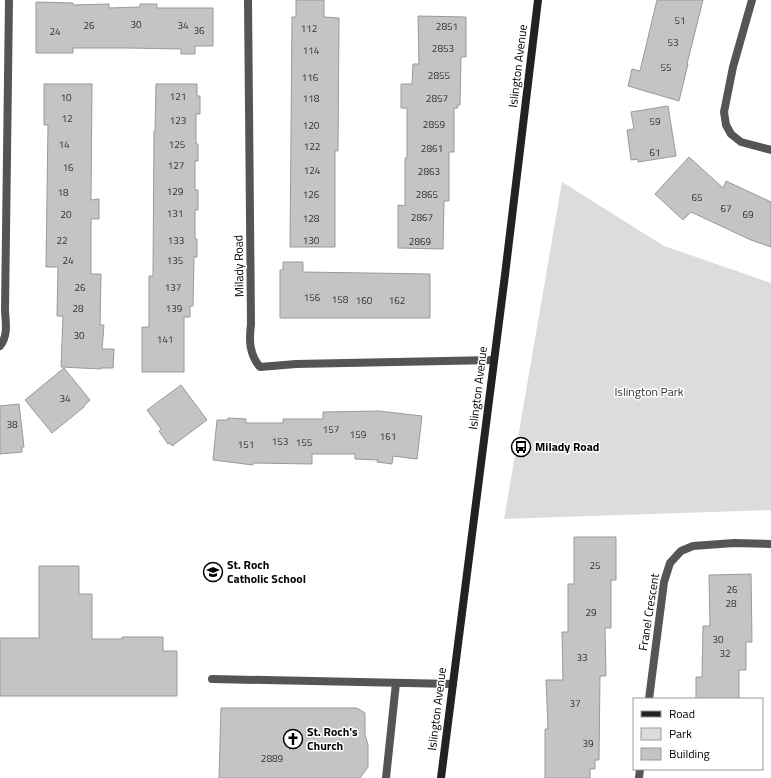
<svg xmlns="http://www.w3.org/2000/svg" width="771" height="778" font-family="'Titillium Web',sans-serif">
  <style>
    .green { fill: #dcdcdc }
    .building { fill: #c4c4c4; stroke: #999 }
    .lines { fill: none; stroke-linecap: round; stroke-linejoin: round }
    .service { stroke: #555; stroke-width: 8 }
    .minor { stroke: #555; stroke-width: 8 }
    .secondary { stroke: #222; stroke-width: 8 }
    .labels { text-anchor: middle; stroke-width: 3; stroke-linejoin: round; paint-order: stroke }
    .number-label { font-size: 10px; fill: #313131 }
    .street-label { font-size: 12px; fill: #000; stroke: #fff }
    .park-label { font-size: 12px; fill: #333; stroke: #fff }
    .poi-label { font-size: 12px; font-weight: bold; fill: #000; stroke: #fff; text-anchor: start }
  </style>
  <rect width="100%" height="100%" fill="#fff"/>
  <path class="green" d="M 562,182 L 664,246 L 771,283 L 771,510 L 504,519 Z"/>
  <path class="building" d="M 296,0 L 324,0 L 324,17 L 339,18 L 338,151 L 335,151 L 335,247 L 290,247 L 292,17 L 296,17 Z
    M 657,0 L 703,0 L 687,64 L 688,64 L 679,101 L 628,86 L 632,69 L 640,71 Z
    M 36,2 L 73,3 L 73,5 L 109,4 L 109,8 L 140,7 L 140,4 L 157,4 L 157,8 L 213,8 L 213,46 L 195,46 L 195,54 L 181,54 L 181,49 L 128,48 L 73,48 L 73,53 L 36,53 Z
    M 418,16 L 466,17 L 466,57 L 461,57 L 460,105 L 457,105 L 458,108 L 454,108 L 454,152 L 449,152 L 449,201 L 444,201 L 443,249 L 398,248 L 398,205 L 405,206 L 405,158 L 407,158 L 407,108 L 401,108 L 401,84 L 412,84 L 413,64 L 419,64 Z
    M 44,84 L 92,84 L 91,200 L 99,199 L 99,219 L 91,219 L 91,274 L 101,274 L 100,325 L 104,325 L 102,349 L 114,349 L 113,368 L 101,368 L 101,369 L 61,367 L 63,316 L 57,316 L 58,267 L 46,267 L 48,125 L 44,125 Z
    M 156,84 L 197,84 L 197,96 L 200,96 L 200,114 L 196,114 L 196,144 L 198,144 L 198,161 L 195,161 L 195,190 L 198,190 L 198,210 L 195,210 L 195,239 L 197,239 L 197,257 L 194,257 L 193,306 L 190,306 L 190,317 L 184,317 L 184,372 L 142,372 L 142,327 L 149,327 L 149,276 L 153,276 L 154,131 L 155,131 Z
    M 668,106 L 676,156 L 638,162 L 638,159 L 631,160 L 627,130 L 634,129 L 631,112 Z
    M 689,157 L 723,188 L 726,181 L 771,202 L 771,247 L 751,240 L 691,212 L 683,220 L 655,194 Z
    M 283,262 L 303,262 L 303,272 L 430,274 L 430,318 L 280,318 L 280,270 L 283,270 Z
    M 64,368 L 90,400 L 84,406 L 84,407 L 52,433 L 25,400 Z
    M 181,385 L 207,420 L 172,446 L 170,443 L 168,444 L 159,431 L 161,429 L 147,410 Z
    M 19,404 L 24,447 L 22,447 L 22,452 L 0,454 L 0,406 Z
    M 379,411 L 422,416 L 417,459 L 393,456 L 392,464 L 377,462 L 378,460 L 355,459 L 355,454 L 312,454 L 312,464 L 253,463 L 253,465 L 213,460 L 217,420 L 228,420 L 228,418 L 246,419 L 246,423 L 283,423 L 283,419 L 323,419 L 323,412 Z
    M 574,537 L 616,537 L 616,580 L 611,580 L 611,628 L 605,628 L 606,676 L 600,676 L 599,760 L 595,760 L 595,769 L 590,769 L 590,778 L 545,778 L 545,729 L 548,729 L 546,680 L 563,680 L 562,632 L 568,632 L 568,584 L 574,584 Z
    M 39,566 L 79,566 L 79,594 L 92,594 L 92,639 L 122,639 L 122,637 L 163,637 L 163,651 L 177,651 L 177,696 L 0,696 L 0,638 L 39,638 Z
    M 751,574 L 752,642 L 746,642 L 746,670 L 739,670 L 739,699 L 696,699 L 696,677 L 702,677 L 703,626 L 710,626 L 709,575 Z
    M 221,708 L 357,708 L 365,713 L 365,734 L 368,745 L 368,767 L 360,778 L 219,778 Z"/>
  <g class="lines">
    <path class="service" d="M 212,679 L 453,684
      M 386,778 L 396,683"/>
    <path class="minor" d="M 248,0 L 251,324 C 249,340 249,354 260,367 L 296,364 L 494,360
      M 752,0 L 733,67 L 724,112 L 726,125 L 731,134 L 741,142 L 771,150
      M 0,346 C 8,336 6,324 5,311 L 9,0
      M 649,699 L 664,582 L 670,563 L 681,551 L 693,546 L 734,543 L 771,544
      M 639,778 L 640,769"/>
    <path class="secondary" d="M 441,778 L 505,275 L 538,0"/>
  </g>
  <defs>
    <symbol id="bus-ring" viewBox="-11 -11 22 22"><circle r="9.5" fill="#fff" stroke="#000" stroke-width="1.5"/><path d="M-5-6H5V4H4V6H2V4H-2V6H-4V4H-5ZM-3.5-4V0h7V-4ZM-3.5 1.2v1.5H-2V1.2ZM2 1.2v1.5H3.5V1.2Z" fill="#000"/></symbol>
    <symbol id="school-ring" viewBox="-11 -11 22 22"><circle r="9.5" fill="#fff" stroke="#000" stroke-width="1.5"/><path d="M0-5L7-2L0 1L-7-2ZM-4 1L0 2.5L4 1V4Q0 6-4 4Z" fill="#000"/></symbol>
    <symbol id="church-ring" viewBox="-11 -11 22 22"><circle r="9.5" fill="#fff" stroke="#000" stroke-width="1.5"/><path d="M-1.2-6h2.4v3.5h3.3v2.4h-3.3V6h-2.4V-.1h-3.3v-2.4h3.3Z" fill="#000"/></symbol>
  </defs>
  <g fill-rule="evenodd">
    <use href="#bus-ring" x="510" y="436" width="22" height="22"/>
    <use href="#school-ring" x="202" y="561" width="22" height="22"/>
    <use href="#church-ring" x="282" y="728" width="22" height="22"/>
  </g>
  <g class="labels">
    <g class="number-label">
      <text x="680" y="24">51</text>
      <text x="136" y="28">30</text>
      <text x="89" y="29">26</text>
      <text x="183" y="29">34</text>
      <text x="447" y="30">2851</text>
      <text x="309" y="32">112</text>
      <text x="199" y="34">36</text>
      <text x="55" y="35">24</text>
      <text x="673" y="46">53</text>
      <text x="443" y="52">2853</text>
      <text x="311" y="54">114</text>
      <text x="666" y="71">55</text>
      <text x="439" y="79">2855</text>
      <text x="310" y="81">116</text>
      <text x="178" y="100">121</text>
      <text x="66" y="101">10</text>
      <text x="311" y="102">118</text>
      <text x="437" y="102">2857</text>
      <text x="67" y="122">12</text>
      <text x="178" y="124">123</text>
      <text x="655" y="125">59</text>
      <text x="434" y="128">2859</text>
      <text x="311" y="129">120</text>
      <text x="64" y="148">14</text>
      <text x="177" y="148">125</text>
      <text x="312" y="150">122</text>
      <text x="432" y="152">2861</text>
      <text x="655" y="156">61</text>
      <text x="176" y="169">127</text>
      <text x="68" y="171">16</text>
      <text x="312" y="174">124</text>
      <text x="429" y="175">2863</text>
      <text x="175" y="195">129</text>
      <text x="63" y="196">18</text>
      <text x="311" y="198">126</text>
      <text x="427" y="198">2865</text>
      <text x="697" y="201">65</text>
      <text x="726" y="212">67</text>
      <text x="175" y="217">131</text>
      <text x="66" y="218">20</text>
      <text x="748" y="218">69</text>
      <text x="422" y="221">2867</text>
      <text x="311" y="222">128</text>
      <text x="62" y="244">22</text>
      <text x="176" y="244">133</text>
      <text x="311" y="244">130</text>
      <text x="420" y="245">2869</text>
      <text x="68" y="264">24</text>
      <text x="175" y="264">135</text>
      <text x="80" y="291">26</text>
      <text x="173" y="291">137</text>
      <text x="312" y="301">156</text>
      <text x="340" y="303">158</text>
      <text x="364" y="304">160</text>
      <text x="397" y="304">162</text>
      <text x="78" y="312">28</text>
      <text x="174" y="312">139</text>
      <text x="79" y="339">30</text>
      <text x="165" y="343">141</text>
      <text x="65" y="402">34</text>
      <text x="12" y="428">38</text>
      <text x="331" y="433">157</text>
      <text x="358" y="438">159</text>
      <text x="388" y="440">161</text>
      <text x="280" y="445">153</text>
      <text x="304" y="446">155</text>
      <text x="246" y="448">151</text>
      <text x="595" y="569">25</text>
      <text x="732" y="593">26</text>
      <text x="731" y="607">28</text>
      <text x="591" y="616">29</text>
      <text x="718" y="643">30</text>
      <text x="725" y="657">32</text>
      <text x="582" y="661">33</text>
      <text x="575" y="707">37</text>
      <text x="588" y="747">39</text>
      <text x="272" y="762">2889</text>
    </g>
    <g class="street-label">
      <text transform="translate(518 66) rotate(-83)" y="4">Islington Avenue</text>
      <text transform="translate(239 266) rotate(-91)" y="4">Milady Road</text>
      <text transform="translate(478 388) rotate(-83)" y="4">Islington Avenue</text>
      <text transform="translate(649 612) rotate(-81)" y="4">Franel Crescent</text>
      <text transform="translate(437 709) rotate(-83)" y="4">Islington Avenue</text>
    </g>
    <g class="park-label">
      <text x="649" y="396">Islington Park</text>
    </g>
    <g class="poi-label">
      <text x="535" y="451">Milady Road</text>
      <text x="227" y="569">St. Roch<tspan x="227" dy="14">Catholic School</tspan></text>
      <text x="307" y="736">St. Roch's<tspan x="307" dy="14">Church</tspan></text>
    </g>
  </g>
  <rect x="633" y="698" width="130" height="72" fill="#ffffff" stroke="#999999"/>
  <rect x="641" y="711" width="20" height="6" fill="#222222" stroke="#999999"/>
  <text x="669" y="718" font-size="12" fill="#000000">Road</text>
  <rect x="641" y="728" width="20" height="12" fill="#dcdcdc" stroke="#999999"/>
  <text x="669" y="738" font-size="12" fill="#000000">Park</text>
  <rect x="641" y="748" width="20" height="12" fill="#c4c4c4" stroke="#999999"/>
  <text x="669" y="758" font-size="12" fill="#000000">Building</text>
</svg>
